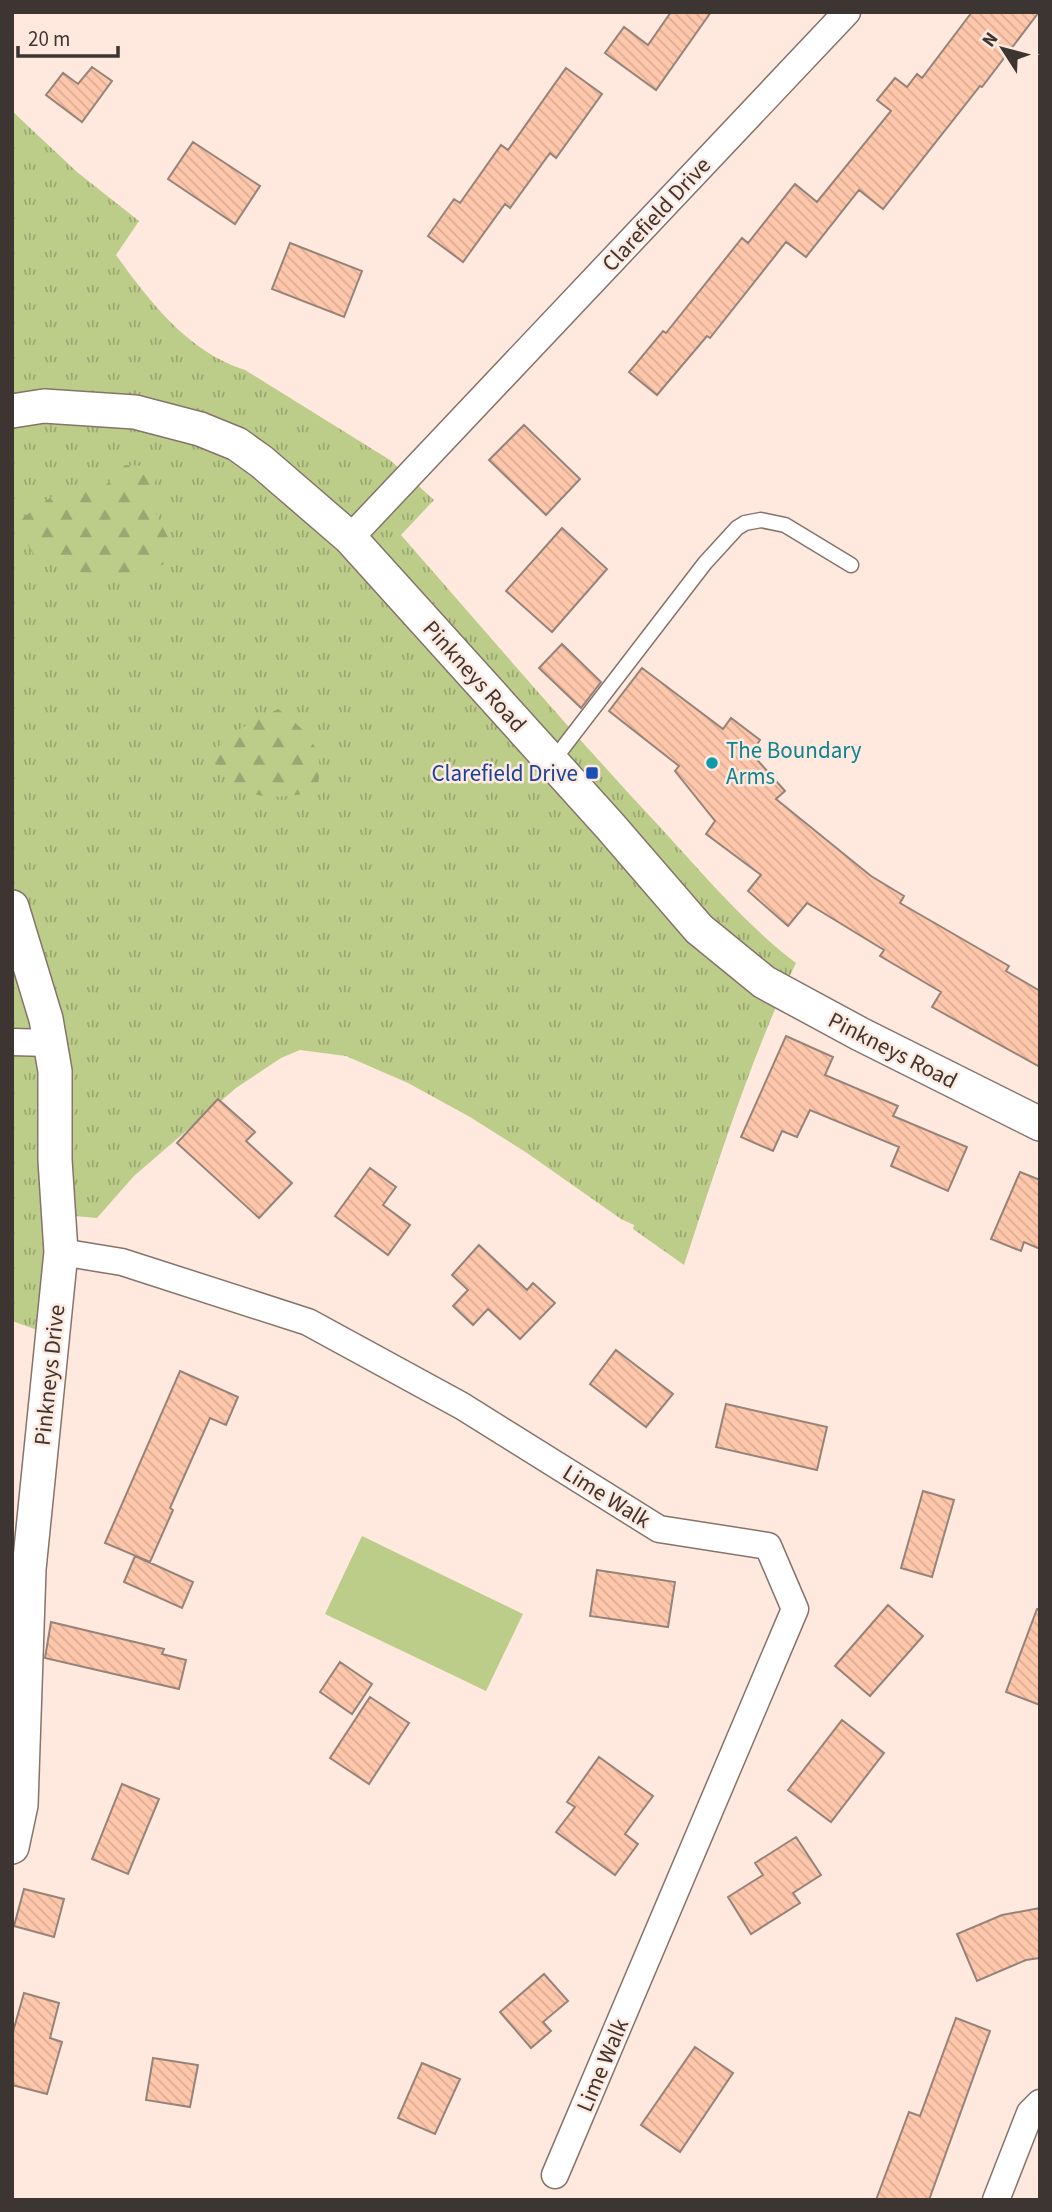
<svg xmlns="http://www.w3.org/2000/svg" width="1052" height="2212" font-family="'Source Sans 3',sans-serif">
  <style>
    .grass { fill: url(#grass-tufts) }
    .forest { fill: url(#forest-firs) }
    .pitch { fill: #bccd8a }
    .building { fill: url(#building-back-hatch); stroke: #968379; stroke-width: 2 }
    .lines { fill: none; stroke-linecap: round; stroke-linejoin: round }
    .service-casing { stroke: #86736a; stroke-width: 17 }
    .minor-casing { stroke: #86736a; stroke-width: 29 }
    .tertiary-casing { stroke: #86736a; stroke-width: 36 }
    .service { stroke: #fff; stroke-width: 14 }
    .minor { stroke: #fff; stroke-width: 26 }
    .tertiary { stroke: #fff; stroke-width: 33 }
    .culture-dot { fill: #0f9aa8; stroke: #ffe9df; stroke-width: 2.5 }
    .transit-dot { fill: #1a4fb4; stroke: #ffe9df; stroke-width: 2.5 }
    .labels { text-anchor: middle; stroke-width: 5; stroke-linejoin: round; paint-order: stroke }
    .street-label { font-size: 23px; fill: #3d3531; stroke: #ffe9df }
    .culture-label { font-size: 23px; fill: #0d838f; stroke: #ffe9df; text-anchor: start }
    .transit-label { font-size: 23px; fill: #164399; stroke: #ffe9df; text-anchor: end }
  </style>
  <defs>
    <pattern id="grass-tufts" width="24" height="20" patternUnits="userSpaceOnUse" patternTransform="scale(1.75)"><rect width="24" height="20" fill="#bccd8a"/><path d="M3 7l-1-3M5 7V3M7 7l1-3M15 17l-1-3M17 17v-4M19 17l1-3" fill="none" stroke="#9aa771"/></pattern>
    <pattern id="forest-firs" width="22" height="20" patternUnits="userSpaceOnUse" patternTransform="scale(1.75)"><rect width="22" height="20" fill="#bccd8a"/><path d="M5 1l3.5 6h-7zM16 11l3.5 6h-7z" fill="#9aa771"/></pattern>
    <pattern id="building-back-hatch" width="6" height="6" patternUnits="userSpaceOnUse" patternTransform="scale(1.75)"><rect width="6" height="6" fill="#fec7ab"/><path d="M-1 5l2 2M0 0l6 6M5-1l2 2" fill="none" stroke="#dbac94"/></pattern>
  </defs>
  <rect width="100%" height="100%" fill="#ffe9df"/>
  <path class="grass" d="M 12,111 L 77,172 L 139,221 L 116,255 C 150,302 188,352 245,370 L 390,460 L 434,500 L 401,535 C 487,633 571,732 660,827 C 703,874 745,924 796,963 C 750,1059 718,1163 684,1265 L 633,1229 L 634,1225 L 621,1219 L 527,1153 L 470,1117 L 408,1083 L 346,1056 L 300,1050 L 281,1058 L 236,1088 L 134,1176 L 97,1218 L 63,1215 L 43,1332 L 12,1321 Z"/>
  <path class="forest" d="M 125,465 L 143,466 L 159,473 L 148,498 L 171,543 L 166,563 L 133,579 L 101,579 L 35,557 L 24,539 L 20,520 L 54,495 L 104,487 Z
    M 278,709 C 309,732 328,751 316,792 C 269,800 235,803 210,755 L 232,733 Z"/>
  <path class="pitch" d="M 362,1536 L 523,1614 L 486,1691 L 325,1614 Z"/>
  <path class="building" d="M 671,12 L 711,12 L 656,90 L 605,53 L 624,27 L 648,45 Z
    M 972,12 L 1039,12 L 982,87 L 980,86 L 883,209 L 859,190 L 806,257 L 786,242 L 710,338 L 707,336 L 657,395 L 629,372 L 663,331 L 666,333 L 742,238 L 748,243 L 795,184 L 817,202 L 891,111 L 877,100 L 895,78 L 907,87 L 917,74 L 922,78 Z
    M 92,67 L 112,81 L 82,122 L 46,95 L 63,73 L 78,84 Z
    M 566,68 L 602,94 L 556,158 L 550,153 L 510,208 L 505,204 L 463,262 L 428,236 L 454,199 L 460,203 L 501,145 L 508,150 Z
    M 193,142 L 260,186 L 235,224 L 168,179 Z
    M 290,243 L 362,271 L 344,317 L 272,289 Z
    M 524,425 L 580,479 L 546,515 L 489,460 Z
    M 562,528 L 607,569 L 552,632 L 506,591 Z
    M 562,644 L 601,682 L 581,708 L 539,668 Z
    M 642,668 L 723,729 L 731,718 L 760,740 L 751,753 L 785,791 L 776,799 L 871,876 L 904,896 L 900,903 L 1009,966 L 1006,971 L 1040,991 L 1040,1067 L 932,1007 L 941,992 L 880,956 L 884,950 L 807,903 L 788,926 L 748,891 L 761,875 L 706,834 L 715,821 L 675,771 L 679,766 L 609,711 Z
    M 786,1036 L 833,1057 L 825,1075 L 898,1106 L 893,1116 L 967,1147 L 948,1191 L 891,1166 L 899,1147 L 810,1110 L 797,1137 L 782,1131 L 773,1151 L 741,1137 Z
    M 218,1099 L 255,1132 L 246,1141 L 292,1183 L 259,1218 L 177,1143 Z
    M 370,1168 L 396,1187 L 383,1205 L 410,1225 L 388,1255 L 335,1216 Z
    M 1020,1172 L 1040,1180 L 1040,1249 L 1024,1242 L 1021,1251 L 991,1239 Z
    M 479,1245 L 527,1290 L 533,1283 L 555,1303 L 520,1339 L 488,1309 L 473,1325 L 453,1306 L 468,1290 L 452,1275 Z
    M 616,1350 L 673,1394 L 646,1427 L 590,1384 Z
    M 180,1371 L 238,1397 L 226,1425 L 210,1418 L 170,1508 L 173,1510 L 150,1562 L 105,1543 Z
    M 726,1404 L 827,1427 L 817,1470 L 716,1447 Z
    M 923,1491 L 954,1500 L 932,1577 L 901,1568 Z
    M 135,1556 L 193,1582 L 182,1608 L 124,1582 Z
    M 597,1570 L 675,1582 L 668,1627 L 590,1616 Z
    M 888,1605 L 923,1636 L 870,1696 L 835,1666 Z
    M 1037,1609 L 1040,1610 L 1040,1705 L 1006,1692 Z
    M 51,1622 L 164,1649 L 162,1654 L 186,1660 L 179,1689 L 45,1658 Z
    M 340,1662 L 372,1684 L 352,1714 L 320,1692 Z
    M 370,1697 L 409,1723 L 369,1784 L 330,1758 Z
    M 842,1720 L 884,1753 L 831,1822 L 788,1790 Z
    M 599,1757 L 653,1796 L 625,1834 L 638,1844 L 615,1875 L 556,1832 L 575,1807 L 567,1802 Z
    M 122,1784 L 159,1799 L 128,1874 L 92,1859 Z
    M 796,1837 L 821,1875 L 793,1893 L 800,1903 L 751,1934 L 728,1897 L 763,1875 L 755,1863 Z
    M 24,1889 L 64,1899 L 54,1937 L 14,1926 Z
    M 1040,1908 L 1040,1958 L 1026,1960 L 977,1981 L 957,1934 L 1002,1915 Z
    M 544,1974 L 568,2001 L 543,2022 L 551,2031 L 531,2048 L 500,2012 Z
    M 24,1993 L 59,2003 L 50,2038 L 62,2042 L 47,2094 L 12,2085 L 12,2035 Z
    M 956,2018 L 990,2031 L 929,2200 L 876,2200 L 909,2112 L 920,2116 Z
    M 695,2047 L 733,2073 L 680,2152 L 641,2125 Z
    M 153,2058 L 198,2065 L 190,2107 L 146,2100 Z
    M 422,2063 L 460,2079 L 435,2134 L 398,2118 Z"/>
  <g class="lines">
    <defs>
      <path id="service" d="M 552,762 L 705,563 L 737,528 L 745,523 L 761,520 L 785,525 L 851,565"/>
      <path id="minor" d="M 350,538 L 847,12
        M 12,1042 L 50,1043
        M 61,1252 L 122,1262 L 308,1322 L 462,1406 L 659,1529 L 768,1546 L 795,1609 L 555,2175
        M 996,2200 L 1030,2113 L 1040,2103"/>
      <path id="tertiary" d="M 12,411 L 44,406 L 135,412 L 200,429 L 237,444 L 262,462 L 350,538 L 610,826 L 699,929 L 764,982 L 860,1034 L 1040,1124
        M 12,907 L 46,1019 L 55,1071 L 55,1160 L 61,1252 L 29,1569 L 21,1805 L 12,1847"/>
    </defs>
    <use href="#service" class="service-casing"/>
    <use href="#minor" class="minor-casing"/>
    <use href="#tertiary" class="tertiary-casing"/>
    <use href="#service" class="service"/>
    <use href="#minor" class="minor"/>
    <use href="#tertiary" class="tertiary"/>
  </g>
  <circle class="culture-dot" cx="712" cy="763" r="7"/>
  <rect class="transit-dot" x="585" y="766" width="14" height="14" rx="3.5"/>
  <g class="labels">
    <g class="street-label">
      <text transform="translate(656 214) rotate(-47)" y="8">Clarefield Drive</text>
      <text transform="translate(475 676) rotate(48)" y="8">Pinkneys Road</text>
      <text transform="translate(893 1050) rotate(27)" y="8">Pinkneys Road</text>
      <text transform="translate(49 1375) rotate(-84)" y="8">Pinkneys Drive</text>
      <text transform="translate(607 1496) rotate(32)" y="8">Lime Walk</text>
      <text transform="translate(602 2065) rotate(-67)" y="8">Lime Walk</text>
    </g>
    <g class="culture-label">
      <text x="726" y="758">The Boundary<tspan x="726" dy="26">Arms</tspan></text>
    </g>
    <g class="transit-label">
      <text x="578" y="781">Clarefield Drive</text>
    </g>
  </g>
  <rect width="1052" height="2212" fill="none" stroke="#3d3531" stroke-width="28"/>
  <g transform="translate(1003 49) rotate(306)" stroke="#ffe9df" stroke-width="5" paint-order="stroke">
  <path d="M0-5L12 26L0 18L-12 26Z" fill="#3d3531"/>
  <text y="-10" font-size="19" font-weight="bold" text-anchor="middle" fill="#3d3531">N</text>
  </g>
  <path d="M18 46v10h100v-10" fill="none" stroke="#3d3531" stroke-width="3.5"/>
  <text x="28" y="46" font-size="21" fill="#3d3531" stroke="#ffe9df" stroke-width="5" paint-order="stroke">20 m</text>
</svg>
